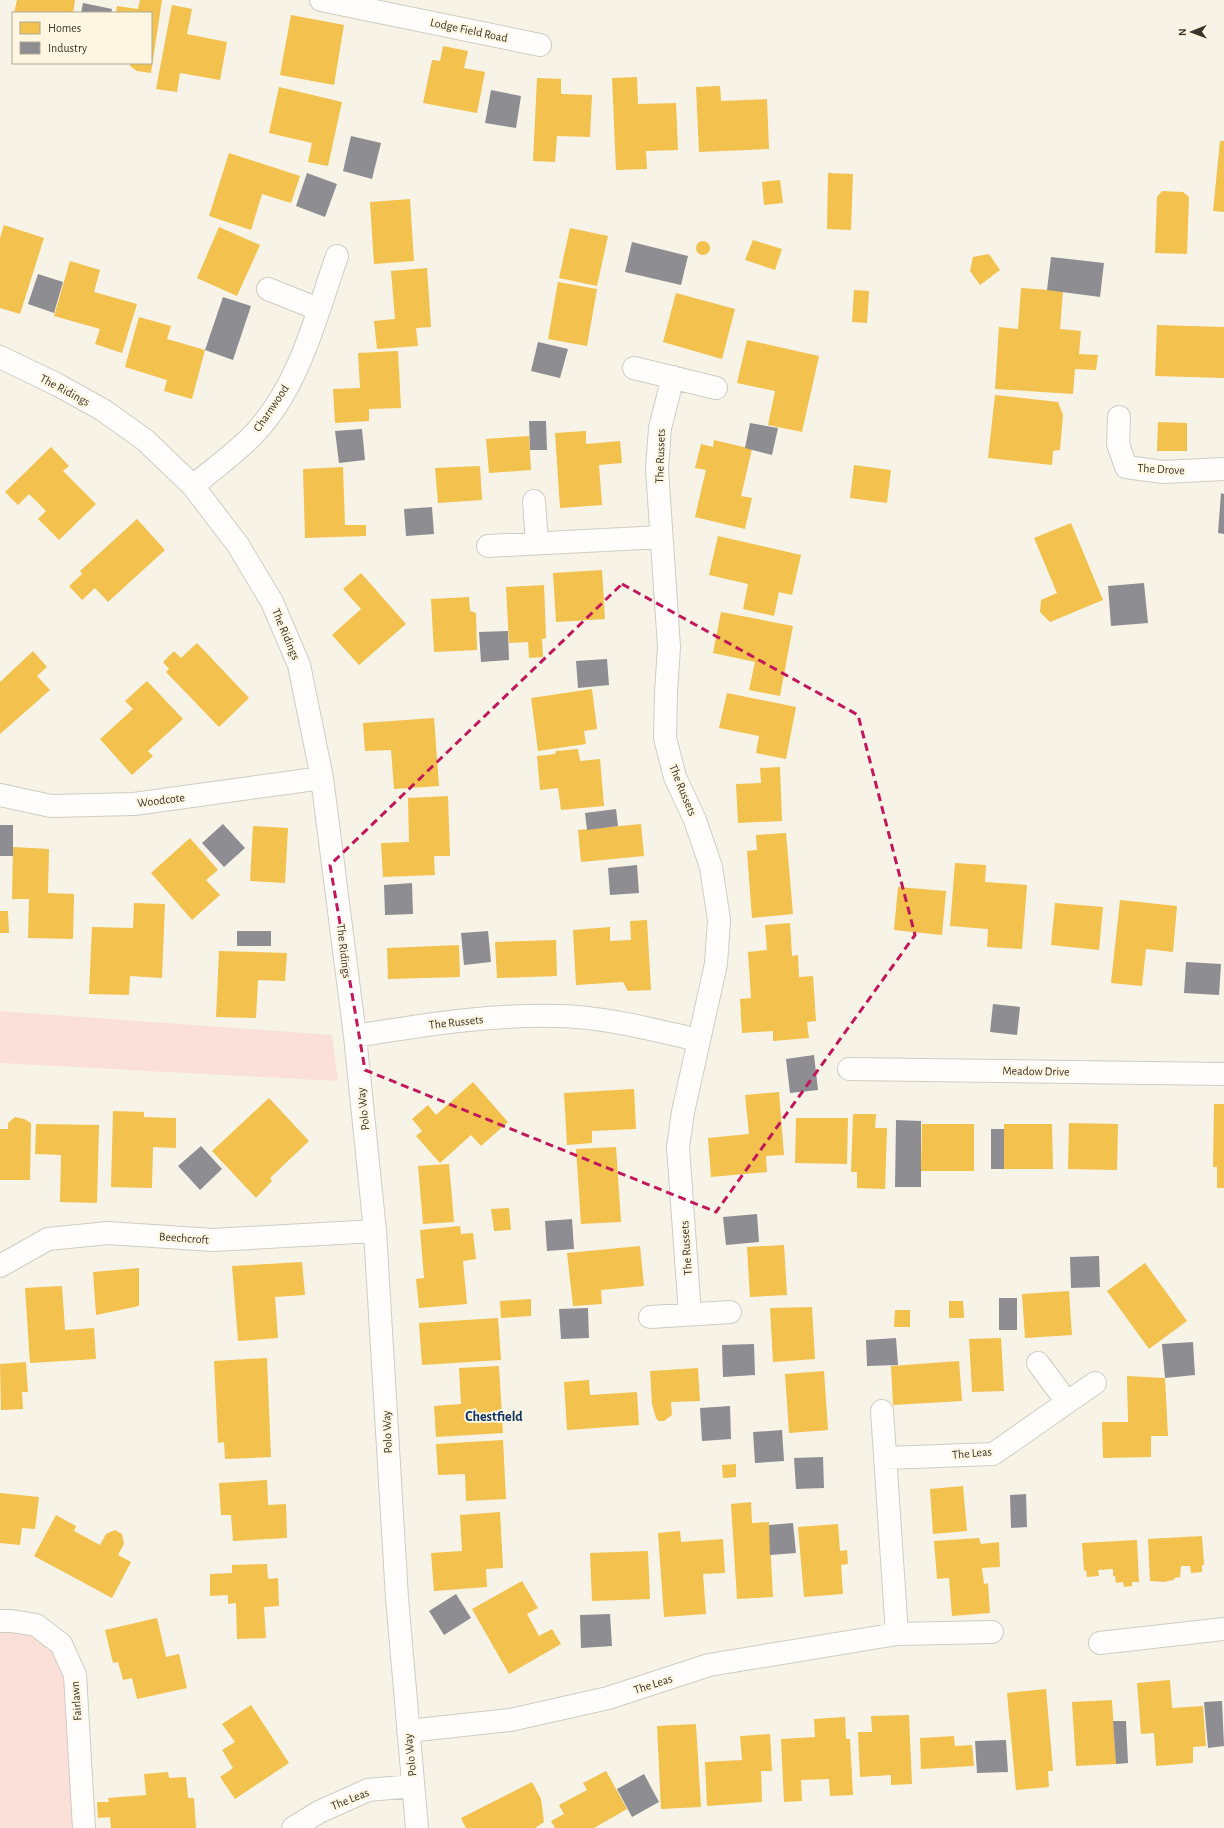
<svg xmlns="http://www.w3.org/2000/svg" width="1224" height="1828" font-family="'Alegreya Sans',sans-serif">
  <style>
    .green { fill: #fbe0da }
    .homes { fill: #f2c14e }
    .industry { fill: #8d8d92 }
    .lines { fill: none; stroke-linecap: round; stroke-linejoin: round }
    .minor-casing { stroke: #d0ccc2; stroke-width: 24 }
    .minor { stroke: #fefdfb; stroke-width: 22 }
    .marked { fill: none; stroke: #c2185b; stroke-width: 3; stroke-dasharray: 8 5; stroke-linejoin: round }
    .labels { text-anchor: middle; stroke-width: 4; stroke-linejoin: round; paint-order: stroke }
    .street-label { font-size: 12px; fill: #39352c; stroke: #fef6e1 }
    .quarter-label { font-size: 14px; font-weight: bold; fill: #0d3366; stroke: #fef6e1 }
  </style>
  <rect width="100%" height="100%" fill="#f8f3e7"/>
  <path class="green" d="M 0,1011 L 332,1035 L 338,1081 L 0,1063 Z
    M 0,1630 C 9,1631 23,1629 31,1632 C 49,1640 57,1660 64,1676 L 77,1828 L 0,1828 Z"/>
  <path class="homes" d="M 17,0 L 75,0 L 73,13 L 14,13 Z
    M 140,0 L 162,0 L 151,73 L 137,71 L 130,66 L 131,63 L 151,63 L 151,13 L 116,13 L 117,6 L 138,9 Z
    M 172,5 L 192,9 L 187,34 L 227,42 L 220,80 L 180,73 L 177,92 L 156,89 Z
    M 291,15 L 344,25 L 334,85 L 280,75 Z
    M 443,46 L 468,51 L 464,68 L 485,72 L 477,113 L 423,103 L 432,60 L 440,61 Z
    M 637,77 L 638,104 L 676,103 L 678,150 L 646,151 L 647,169 L 616,170 L 612,78 Z
    M 537,78 L 561,79 L 561,94 L 592,95 L 590,137 L 557,136 L 555,162 L 533,161 Z
    M 720,86 L 721,101 L 767,99 L 769,149 L 699,152 L 696,87 Z
    M 279,87 L 342,102 L 328,166 L 308,162 L 312,143 L 269,133 Z
    M 1220,141 L 1224,141 L 1224,212 L 1213,211 Z
    M 229,153 L 300,176 L 291,203 L 262,194 L 251,230 L 209,216 Z
    M 828,173 L 853,174 L 851,230 L 827,229 Z
    M 780,180 L 783,203 L 764,205 L 762,182 Z
    M 1162,191 L 1183,192 L 1189,197 L 1187,254 L 1155,253 L 1157,197 Z
    M 410,199 L 414,261 L 374,264 L 370,202 Z
    M 4,225 L 44,238 L 20,314 L 0,308 L 0,238 Z
    M 219,227 L 260,245 L 237,296 L 197,278 Z
    M 570,228 L 608,236 L 597,286 L 559,278 Z
    M 753,240 L 782,249 L 775,270 L 745,260 Z
    M696 248a7 7 0 1 1 14 0a7 7 0 1 1-14 0Z
    M 989,254 L 1000,270 L 980,285 L 970,271 L 973,257 Z
    M 70,261 L 100,270 L 94,292 L 137,304 L 122,353 L 95,344 L 100,329 L 54,316 Z
    M 427,268 L 431,327 L 416,328 L 418,346 L 377,349 L 374,321 L 395,319 L 391,271 Z
    M 558,282 L 597,289 L 587,346 L 548,339 Z
    M 1021,288 L 1063,291 L 1060,329 L 1081,331 L 1079,354 L 1098,355 L 1096,370 L 1075,369 L 1073,394 L 995,389 L 999,327 L 1018,329 Z
    M 854,290 L 869,291 L 867,323 L 852,322 Z
    M 676,293 L 735,309 L 722,359 L 663,342 Z
    M 139,317 L 171,326 L 167,339 L 205,350 L 192,399 L 164,391 L 167,380 L 125,367 Z
    M 1157,325 L 1224,327 L 1224,378 L 1155,376 Z
    M 747,340 L 819,356 L 802,432 L 768,425 L 775,391 L 737,383 Z
    M 398,351 L 401,408 L 369,409 L 369,421 L 335,423 L 333,389 L 360,388 L 358,353 Z
    M 995,395 L 1058,402 L 1063,415 L 1060,450 L 1053,451 L 1052,465 L 988,458 Z
    M 1158,422 L 1187,423 L 1187,451 L 1157,451 Z
    M 586,431 L 586,444 L 620,441 L 622,463 L 599,465 L 602,505 L 560,508 L 555,433 Z
    M 529,436 L 531,470 L 489,473 L 486,439 Z
    M 714,440 L 752,449 L 741,496 L 752,498 L 745,529 L 695,517 L 706,470 L 695,468 L 701,444 L 713,447 Z
    M 51,447 L 69,466 L 63,471 L 96,504 L 59,540 L 38,519 L 46,511 L 29,494 L 18,505 L 5,492 Z
    M 854,465 L 891,470 L 887,503 L 850,498 Z
    M 480,466 L 482,500 L 438,503 L 435,468 Z
    M 343,467 L 345,525 L 366,525 L 366,536 L 305,538 L 303,469 Z
    M 137,519 L 165,550 L 108,602 L 95,588 L 82,600 L 69,586 L 82,574 L 80,571 Z
    M 1071,523 L 1103,600 L 1050,622 L 1040,612 L 1041,600 L 1057,593 L 1034,538 Z
    M 718,536 L 801,555 L 792,595 L 779,592 L 774,616 L 743,609 L 748,584 L 709,575 Z
    M 602,570 L 605,619 L 556,622 L 553,573 Z
    M 361,573 L 406,624 L 359,665 L 332,635 L 361,609 L 343,589 Z
    M 544,585 L 546,638 L 542,639 L 543,657 L 529,658 L 528,642 L 509,643 L 506,587 Z
    M 469,597 L 470,611 L 476,613 L 477,650 L 434,652 L 431,599 Z
    M 721,612 L 793,626 L 780,696 L 749,690 L 755,662 L 713,653 Z
    M 197,643 L 249,698 L 219,727 L 166,672 L 169,669 L 163,662 L 174,651 L 181,658 Z
    M 33,651 L 47,667 L 37,676 L 50,690 L 0,734 L 0,682 Z
    M 147,681 L 183,719 L 148,751 L 153,756 L 132,775 L 100,739 L 133,709 L 125,701 Z
    M 592,689 L 597,729 L 584,731 L 586,744 L 538,751 L 531,698 Z
    M 727,693 L 796,707 L 786,759 L 756,753 L 759,736 L 719,728 Z
    M 434,718 L 439,786 L 394,789 L 391,750 L 365,751 L 363,723 Z
    M 578,749 L 580,761 L 600,759 L 604,806 L 561,810 L 558,788 L 540,790 L 537,756 L 555,754 L 556,751 Z
    M 780,767 L 782,821 L 738,823 L 736,784 L 761,783 L 760,768 Z
    M 448,796 L 450,856 L 434,856 L 435,875 L 383,877 L 381,843 L 409,842 L 408,798 Z
    M 641,824 L 644,856 L 581,862 L 578,830 Z
    M 253,826 L 288,828 L 285,883 L 250,881 Z
    M 786,833 L 793,914 L 752,918 L 747,851 L 757,850 L 756,835 Z
    M 190,838 L 218,870 L 206,880 L 220,895 L 192,920 L 151,873 Z
    M 13,847 L 49,849 L 48,893 L 74,894 L 73,939 L 28,938 L 29,899 L 12,899 Z
    M 955,863 L 986,865 L 985,882 L 1027,885 L 1022,949 L 987,947 L 988,929 L 950,926 Z
    M 898,887 L 946,891 L 942,935 L 894,930 Z
    M 1120,900 L 1177,906 L 1173,952 L 1146,949 L 1142,986 L 1111,983 Z
    M 134,903 L 165,904 L 162,978 L 130,976 L 129,995 L 89,994 L 92,927 L 133,928 Z
    M 1055,903 L 1103,907 L 1099,950 L 1051,945 Z
    M 0,911 L 8,911 L 9,933 L 0,933 Z
    M 647,920 L 651,990 L 628,991 L 623,982 L 576,985 L 573,930 L 610,927 L 610,941 L 631,940 L 630,921 Z
    M 790,923 L 792,956 L 798,955 L 799,977 L 813,976 L 816,1021 L 807,1022 L 809,1038 L 773,1041 L 773,1031 L 742,1033 L 740,999 L 751,998 L 748,952 L 767,950 L 765,925 Z
    M 556,940 L 557,976 L 497,978 L 495,942 Z
    M 459,945 L 460,977 L 388,979 L 387,948 Z
    M 219,951 L 287,953 L 285,981 L 258,980 L 256,1018 L 216,1017 Z
    M 473,1082 L 508,1122 L 481,1146 L 471,1135 L 440,1163 L 416,1136 L 422,1131 L 412,1119 L 428,1105 L 436,1115 Z
    M 634,1089 L 636,1129 L 592,1131 L 592,1143 L 567,1145 L 564,1093 Z
    M 779,1092 L 784,1155 L 766,1156 L 767,1172 L 711,1177 L 708,1138 L 749,1134 L 745,1095 Z
    M 269,1098 L 309,1141 L 270,1178 L 272,1181 L 256,1198 L 212,1151 Z
    M 1214,1104 L 1224,1104 L 1224,1188 L 1217,1188 L 1217,1167 L 1213,1167 Z
    M 113,1111 L 144,1112 L 144,1117 L 176,1118 L 176,1148 L 153,1147 L 152,1188 L 111,1187 Z
    M 853,1114 L 876,1114 L 875,1128 L 887,1128 L 885,1189 L 857,1188 L 857,1172 L 851,1172 Z
    M 15,1117 L 24,1119 L 31,1123 L 30,1180 L 0,1180 L 0,1129 L 8,1129 L 8,1123 Z
    M 796,1118 L 848,1118 L 847,1164 L 795,1163 Z
    M 1069,1123 L 1118,1124 L 1117,1170 L 1068,1169 Z
    M 36,1124 L 99,1125 L 97,1203 L 60,1202 L 61,1155 L 35,1154 Z
    M 922,1124 L 974,1124 L 974,1171 L 921,1171 Z
    M 1004,1124 L 1052,1124 L 1053,1169 L 1004,1169 Z
    M 616,1147 L 621,1222 L 581,1224 L 576,1149 Z
    M 449,1164 L 454,1222 L 423,1224 L 418,1166 Z
    M 509,1208 L 511,1230 L 494,1231 L 491,1209 Z
    M 460,1226 L 461,1234 L 473,1233 L 476,1259 L 463,1261 L 467,1304 L 419,1308 L 416,1279 L 424,1278 L 420,1230 Z
    M 784,1245 L 787,1295 L 750,1297 L 747,1247 Z
    M 640,1246 L 644,1286 L 601,1290 L 602,1304 L 573,1306 L 567,1253 Z
    M 302,1262 L 305,1295 L 275,1297 L 278,1338 L 238,1341 L 232,1266 Z
    M 1145,1263 L 1187,1321 L 1149,1349 L 1107,1291 Z
    M 139,1268 L 139,1306 L 96,1315 L 93,1272 Z
    M 62,1286 L 65,1330 L 94,1328 L 96,1359 L 30,1363 L 25,1288 Z
    M 1069,1291 L 1072,1335 L 1025,1338 L 1022,1294 Z
    M 531,1299 L 531,1316 L 501,1318 L 500,1301 Z
    M 949,1301 L 963,1301 L 964,1318 L 949,1318 Z
    M 812,1307 L 815,1359 L 773,1362 L 770,1308 Z
    M 895,1310 L 910,1310 L 910,1327 L 894,1327 Z
    M 498,1318 L 501,1360 L 422,1365 L 419,1323 Z
    M 1001,1338 L 1004,1391 L 972,1392 L 969,1339 Z
    M 267,1358 L 271,1457 L 225,1459 L 224,1442 L 218,1443 L 214,1361 Z
    M 959,1361 L 962,1401 L 893,1405 L 891,1366 Z
    M 26,1362 L 28,1392 L 22,1392 L 23,1409 L 1,1410 L 0,1364 Z
    M 499,1366 L 503,1433 L 436,1437 L 434,1406 L 461,1404 L 459,1368 Z
    M 698,1368 L 700,1401 L 671,1402 L 672,1415 L 664,1421 L 659,1421 L 656,1418 L 652,1404 L 650,1371 Z
    M 824,1371 L 828,1430 L 789,1433 L 785,1374 Z
    M 1127,1376 L 1165,1378 L 1168,1436 L 1151,1436 L 1151,1457 L 1103,1458 L 1102,1422 L 1128,1422 Z
    M 589,1380 L 590,1395 L 637,1392 L 639,1425 L 567,1430 L 564,1382 Z
    M 503,1440 L 506,1499 L 466,1501 L 465,1474 L 438,1475 L 436,1444 Z
    M 736,1464 L 736,1477 L 723,1478 L 722,1465 Z
    M 267,1480 L 268,1505 L 286,1504 L 287,1538 L 233,1541 L 231,1515 L 221,1515 L 219,1483 Z
    M 963,1486 L 967,1531 L 933,1534 L 930,1489 Z
    M 0,1493 L 39,1497 L 35,1529 L 22,1528 L 20,1545 L 0,1543 Z
    M 751,1502 L 752,1523 L 769,1522 L 773,1597 L 737,1599 L 731,1504 Z
    M 500,1512 L 503,1568 L 486,1569 L 487,1587 L 434,1591 L 431,1553 L 462,1551 L 460,1515 Z
    M 56,1515 L 76,1526 L 74,1531 L 100,1545 L 106,1534 L 115,1530 L 122,1534 L 124,1544 L 118,1555 L 131,1562 L 112,1598 L 34,1556 Z
    M 838,1524 L 840,1551 L 847,1550 L 848,1564 L 841,1565 L 843,1594 L 804,1597 L 798,1527 Z
    M 680,1531 L 681,1542 L 723,1539 L 725,1573 L 703,1574 L 706,1614 L 664,1617 L 658,1533 Z
    M 1202,1536 L 1204,1565 L 1202,1565 L 1202,1572 L 1191,1573 L 1190,1566 L 1181,1566 L 1180,1577 L 1174,1578 L 1174,1580 L 1166,1581 L 1167,1582 L 1150,1581 L 1148,1539 Z
    M 979,1538 L 981,1544 L 999,1542 L 1000,1567 L 982,1568 L 984,1584 L 988,1583 L 990,1613 L 952,1616 L 949,1578 L 937,1579 L 934,1541 Z
    M 1137,1540 L 1139,1582 L 1132,1582 L 1132,1586 L 1124,1587 L 1123,1582 L 1116,1583 L 1115,1576 L 1113,1576 L 1113,1569 L 1098,1570 L 1099,1576 L 1087,1577 L 1086,1570 L 1084,1571 L 1082,1543 Z
    M 648,1551 L 650,1599 L 592,1601 L 590,1553 Z
    M 267,1564 L 268,1579 L 278,1578 L 279,1606 L 264,1607 L 266,1638 L 237,1639 L 236,1603 L 228,1604 L 228,1595 L 210,1596 L 210,1574 L 232,1573 L 232,1565 Z
    M 522,1581 L 538,1608 L 527,1614 L 539,1636 L 552,1629 L 561,1644 L 509,1674 L 472,1609 Z
    M 157,1618 L 166,1657 L 179,1654 L 187,1688 L 137,1699 L 132,1678 L 123,1680 L 118,1662 L 113,1663 L 105,1630 Z
    M 1170,1680 L 1172,1708 L 1203,1706 L 1206,1746 L 1193,1747 L 1193,1763 L 1156,1766 L 1154,1733 L 1141,1734 L 1137,1683 Z
    M 1046,1689 L 1053,1771 L 1048,1771 L 1049,1787 L 1016,1790 L 1007,1693 Z
    M 1112,1700 L 1116,1764 L 1076,1766 L 1072,1702 Z
    M 251,1705 L 289,1763 L 235,1799 L 220,1777 L 233,1768 L 222,1750 L 235,1742 L 222,1724 Z
    M 909,1715 L 912,1784 L 891,1785 L 891,1775 L 860,1777 L 858,1732 L 872,1732 L 871,1716 Z
    M 845,1717 L 846,1739 L 850,1739 L 853,1795 L 830,1796 L 829,1779 L 801,1780 L 802,1801 L 784,1802 L 781,1739 L 815,1737 L 814,1719 Z
    M 696,1724 L 701,1807 L 661,1809 L 657,1726 Z
    M 770,1734 L 772,1771 L 761,1771 L 762,1802 L 707,1806 L 705,1762 L 742,1760 L 740,1736 Z
    M 954,1736 L 955,1746 L 972,1745 L 974,1766 L 921,1769 L 920,1738 Z
    M 606,1771 L 627,1809 L 594,1828 L 555,1828 L 551,1821 L 564,1814 L 559,1805 L 587,1790 L 583,1783 Z
    M 168,1772 L 169,1778 L 186,1777 L 188,1798 L 194,1798 L 196,1828 L 111,1828 L 110,1817 L 98,1818 L 97,1802 L 109,1802 L 108,1798 L 146,1795 L 144,1774 Z
    M 532,1782 L 541,1799 L 544,1822 L 535,1828 L 466,1828 L 461,1818 Z"/>
  <path class="industry" d="M 83,3 L 112,9 L 111,13 L 81,13 Z
    M 491,90 L 521,96 L 516,128 L 485,123 Z
    M 351,136 L 381,143 L 372,179 L 343,171 Z
    M 307,173 L 337,184 L 325,217 L 296,206 Z
    M 632,242 L 688,256 L 681,285 L 625,272 Z
    M 1051,257 L 1104,263 L 1100,297 L 1047,290 Z
    M 38,274 L 63,282 L 54,313 L 28,304 Z
    M 223,297 L 251,306 L 233,360 L 205,350 Z
    M 538,342 L 568,349 L 560,378 L 531,371 Z
    M 529,421 L 546,421 L 547,450 L 530,450 Z
    M 750,423 L 778,428 L 772,455 L 745,448 Z
    M 362,429 L 365,460 L 339,463 L 335,431 Z
    M 1221,493 L 1224,494 L 1224,534 L 1218,533 Z
    M 432,507 L 434,534 L 406,536 L 404,509 Z
    M 1144,583 L 1148,623 L 1111,626 L 1108,586 Z
    M 508,631 L 509,660 L 481,662 L 479,632 Z
    M 607,659 L 609,685 L 578,688 L 576,661 Z
    M 616,809 L 618,826 L 587,830 L 585,813 Z
    M 223,824 L 245,848 L 224,867 L 202,843 Z
    M 0,825 L 13,825 L 13,856 L 0,856 Z
    M 637,865 L 639,893 L 610,895 L 608,868 Z
    M 412,883 L 413,914 L 385,915 L 384,885 Z
    M 237,931 L 271,931 L 271,946 L 237,946 Z
    M 488,931 L 491,962 L 464,965 L 461,933 Z
    M 1186,962 L 1221,964 L 1219,995 L 1184,993 Z
    M 993,1004 L 1020,1007 L 1017,1035 L 990,1032 Z
    M 814,1055 L 818,1090 L 790,1093 L 786,1059 Z
    M 896,1120 L 921,1121 L 921,1187 L 895,1187 Z
    M 991,1129 L 1004,1129 L 1004,1169 L 991,1169 Z
    M 201,1146 L 222,1169 L 200,1190 L 178,1166 Z
    M 757,1214 L 759,1242 L 726,1245 L 723,1217 Z
    M 572,1219 L 574,1249 L 547,1251 L 545,1221 Z
    M 1099,1256 L 1100,1287 L 1071,1288 L 1070,1257 Z
    M 999,1298 L 1017,1298 L 1017,1330 L 999,1330 Z
    M 588,1308 L 589,1338 L 561,1339 L 559,1309 Z
    M 896,1338 L 898,1365 L 867,1366 L 866,1340 Z
    M 1193,1342 L 1195,1375 L 1165,1378 L 1162,1344 Z
    M 754,1344 L 755,1375 L 723,1377 L 722,1345 Z
    M 730,1406 L 731,1439 L 702,1441 L 700,1408 Z
    M 782,1430 L 784,1461 L 755,1463 L 753,1432 Z
    M 823,1457 L 824,1488 L 796,1489 L 794,1458 Z
    M 1026,1494 L 1027,1527 L 1011,1528 L 1010,1495 Z
    M 793,1523 L 796,1553 L 770,1555 L 769,1525 Z
    M 456,1594 L 471,1618 L 444,1635 L 429,1611 Z
    M 610,1614 L 612,1646 L 581,1648 L 580,1615 Z
    M 1222,1701 L 1224,1746 L 1208,1748 L 1204,1702 Z
    M 1113,1721 L 1126,1721 L 1128,1763 L 1116,1764 Z
    M 1006,1740 L 1008,1772 L 977,1773 L 975,1741 Z
    M 644,1774 L 659,1802 L 632,1817 L 617,1789 Z"/>
  <g class="lines">
    <defs>
      <path id="minor" d="M 321,0 L 540,45
        M 268,289 L 318,309
        M 0,357 L 58,385 L 103,410 L 145,440 L 193,486 L 238,545 L 272,602 L 299,665 L 322,778 L 355,1036 L 375,1231 L 397,1598 L 417,1828
        M 634,368 L 716,388
        M 673,377 L 660,428 L 657,469 L 669,647 L 666,692 L 665,738 L 675,777 L 695,820 L 711,867 L 719,920 L 716,964 L 683,1112 L 678,1147 L 690,1314
        M 1119,417 L 1118,444 L 1126,467 L 1163,472 L 1224,469
        M 193,486 C 213,469 236,453 254,434 C 299,387 316,316 337,256
        M 534,501 L 537,543
        M 488,546 L 661,537
        M 0,795 L 51,806 L 134,804 L 322,778
        M 355,1036 C 423,1025 490,1014 558,1016 C 606,1017 653,1030 699,1040
        M 849,1069 L 1224,1074
        M 0,1266 L 48,1239 L 108,1233 L 213,1240 L 375,1231
        M 650,1317 L 730,1312
        M 1038,1363 L 1067,1402
        M 882,1411 L 897,1634
        M 886,1458 L 993,1454 L 1095,1383
        M 0,1621 L 11,1621 L 36,1625 L 61,1644 L 75,1675 L 84,1828
        M 1100,1643 L 1224,1629
        M 408,1731 L 510,1720 L 608,1698 L 709,1665 L 897,1634 L 992,1632
        M 293,1828 L 319,1812 L 368,1790 L 413,1786"/>
    </defs>
    <use href="#minor" class="minor-casing"/>
    <use href="#minor" class="minor"/>
  </g>
  <path class="marked" d="M 622,584 L 858,715 L 915,935 L 716,1212 L 365,1070 L 330,865 Z"/>
  <g class="labels">
    <g class="street-label">
      <text transform="translate(469 30) rotate(12)" y="4">Lodge Field Road</text>
      <text transform="translate(65 390) rotate(28)" y="4">The Ridings</text>
      <text transform="translate(271 408) rotate(-56)" y="4">Charnwood</text>
      <text transform="translate(660 456) rotate(-88)" y="4">The Russets</text>
      <text transform="translate(1161 469) rotate(3)" y="4">The Drove</text>
      <text transform="translate(286 634) rotate(67)" y="4">The Ridings</text>
      <text transform="translate(683 790) rotate(68)" y="4">The Russets</text>
      <text transform="translate(161 800) rotate(-7)" y="4">Woodcote</text>
      <text transform="translate(344 951) rotate(83)" y="4">The Ridings</text>
      <text transform="translate(456 1022) rotate(-6)" y="4">The Russets</text>
      <text transform="translate(1036 1071) rotate(1)" y="4">Meadow Drive</text>
      <text transform="translate(363 1109) rotate(-96)" y="4">Polo Way</text>
      <text transform="translate(184 1238) rotate(4)" y="4">Beechcroft</text>
      <text transform="translate(686 1248) rotate(-94)" y="4">The Russets</text>
      <text transform="translate(387 1432) rotate(-93)" y="4">Polo Way</text>
      <text transform="translate(972 1453) rotate(-5)" y="4">The Leas</text>
      <text transform="translate(653 1684) rotate(-18)" y="4">The Leas</text>
      <text transform="translate(76 1701) rotate(-94)" y="4">Fairlawn</text>
      <text transform="translate(410 1755) rotate(-96)" y="4">Polo Way</text>
      <text transform="translate(350 1799) rotate(-22)" y="4">The Leas</text>
    </g>
    <g class="quarter-label">
      <text x="494" y="1421">Chestfield</text>
    </g>
  </g>
  <rect x="12" y="12" width="140" height="52" fill="#fef6e1" stroke="#afa999"/>
  <rect x="20" y="22" width="20" height="12" fill="#f2c14e" stroke="#afa999"/>
  <text x="48" y="32" font-size="12" fill="#39352c">Homes</text>
  <rect x="20" y="42" width="20" height="12" fill="#8d8d92" stroke="#afa999"/>
  <text x="48" y="52" font-size="12" fill="#39352c">Industry</text>
  <g transform="translate(1192 32) rotate(269)" stroke="#fef6e1" stroke-width="3" paint-order="stroke">
  <path d="M0-3L7 15L0 10L-7 15Z" fill="#39352c"/>
  <text y="-6" font-size="11" font-weight="bold" text-anchor="middle" fill="#39352c">N</text>
  </g>
</svg>
